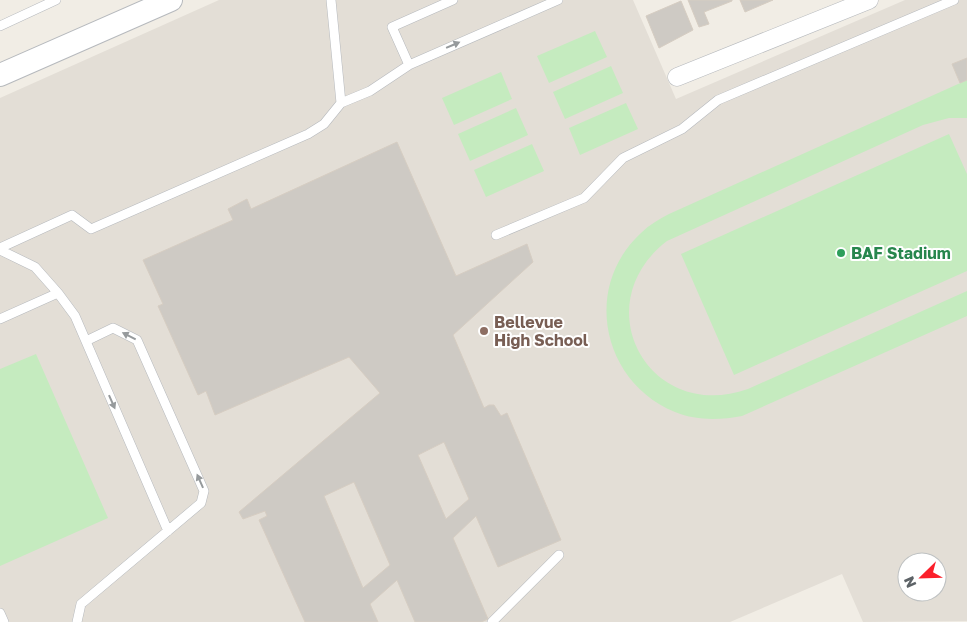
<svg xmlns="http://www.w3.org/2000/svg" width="967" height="622" font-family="'Golos Text',sans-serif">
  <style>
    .education { fill: #e3ded6; fill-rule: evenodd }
    .green { fill: #c5ebbf }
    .building { fill: #cecac4; stroke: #d6cdc2; fill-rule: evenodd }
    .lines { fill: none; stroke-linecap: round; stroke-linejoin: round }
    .service-casing { stroke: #b6b9bd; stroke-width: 10 }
    .minor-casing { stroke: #b6b9bd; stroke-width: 19 }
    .tertiary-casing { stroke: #b6b9bd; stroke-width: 24 }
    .service { stroke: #fff; stroke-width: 9 }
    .minor { stroke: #fff; stroke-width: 18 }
    .tertiary { stroke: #fff; stroke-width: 22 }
    .oneway { fill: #969a9c }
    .leisure-dot { fill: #2e9e5b; stroke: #fff; stroke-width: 2 }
    .education-dot { fill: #8d6e63; stroke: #fff; stroke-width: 2 }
    .labels { text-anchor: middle; stroke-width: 4; stroke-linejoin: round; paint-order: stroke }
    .leisure-label { font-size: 16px; font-weight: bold; fill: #27864d; stroke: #fff; text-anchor: start }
    .education-label { font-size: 16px; font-weight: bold; fill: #785e54; stroke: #fff; text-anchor: start }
  </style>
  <rect width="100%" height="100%" fill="#f1ede5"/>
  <path class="education" d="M 219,0 L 633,0 L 676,99 L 905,0 L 967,0 L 967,621 L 863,622 L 842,574 L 730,622 L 0,622 L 0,98 ZM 907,562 L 937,562 L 937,592 L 907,592 Z"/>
  <path class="green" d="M 595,31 L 607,57 L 549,83 L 537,56 Z
    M 611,66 L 623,93 L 565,119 L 553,92 Z
    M 501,72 L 512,99 L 454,125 L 442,98 Z
    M 967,80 L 967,118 L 949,118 L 923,125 L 667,241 C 584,305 649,424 748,389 L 967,291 L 967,316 L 742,416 C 720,420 697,421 675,412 C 602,382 582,287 641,233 C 649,225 659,219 669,214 Z
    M 626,103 L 638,129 L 580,155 L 569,128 Z
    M 516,108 L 528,135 L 470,161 L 458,134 Z
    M 949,134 L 967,174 L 967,271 L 734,375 L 681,254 Z
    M 532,144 L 544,171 L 486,197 L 474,170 Z
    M 36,354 L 108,518 L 0,566 L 0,369 Z"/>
  <path class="building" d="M 688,0 L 732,0 L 732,1 L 704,12 L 709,24 L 699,27 Z
    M 740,0 L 773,0 L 745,12 Z
    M 681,1 L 693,30 L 659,48 L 646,16 Z
    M 967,58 L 967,80 L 960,83 L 952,64 Z
    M 397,142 L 456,276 L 527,244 L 533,262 L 453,335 L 484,408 L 489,405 L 494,405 L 501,416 L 507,413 L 561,540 L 498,567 L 476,516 L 453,538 L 488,619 L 481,622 L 415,622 L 397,580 L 370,604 L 378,622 L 305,622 L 259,520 L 267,516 L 265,511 L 243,519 L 239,512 L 380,393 L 349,357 L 215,415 L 206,391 L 198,395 L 158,306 L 163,304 L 143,260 L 233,220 L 228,209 L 247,199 L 251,209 ZM 444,442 L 469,499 L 446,519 L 418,455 ZM 354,482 L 390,565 L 363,588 L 324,496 Z"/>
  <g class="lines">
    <defs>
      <path id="service" d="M 331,0 L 341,103
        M 0,26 L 56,0
        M 409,65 L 392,27 L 453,0
        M 496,235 L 584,198 L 623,158 L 682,129 L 718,100 L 954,0
        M 0,248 L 72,215 L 91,229 L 308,134 L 324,124 L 341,103 L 370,91 L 409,65 L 558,0
        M 0,250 L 35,267 L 58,293 L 75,316 L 168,531
        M 0,319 L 58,293
        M 0,613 L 4,622
        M 77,622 L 81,604 L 201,503 L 204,491 L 137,340 L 113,328 L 86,341
        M 492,622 L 559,555"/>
      <path id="minor" d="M 677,77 L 869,0"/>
      <path id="tertiary" d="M 0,75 L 171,0"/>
    </defs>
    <use href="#service" class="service-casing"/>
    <use href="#minor" class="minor-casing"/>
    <use href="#tertiary" class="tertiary-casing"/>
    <use href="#service" class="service"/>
    <use href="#minor" class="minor"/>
    <use href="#tertiary" class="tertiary"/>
  </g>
  <defs><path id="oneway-solid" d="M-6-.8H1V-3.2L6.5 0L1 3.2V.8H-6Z" transform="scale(1.25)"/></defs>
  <g class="oneway">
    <use href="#oneway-solid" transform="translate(453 45) rotate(-23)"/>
    <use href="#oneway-solid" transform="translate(129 336) rotate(-153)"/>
    <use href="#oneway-solid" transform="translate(112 402) rotate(66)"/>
    <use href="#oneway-solid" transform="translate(200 481) rotate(-114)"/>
  </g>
  <circle class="leisure-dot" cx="841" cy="253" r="5"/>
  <circle class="education-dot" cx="484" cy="331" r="5"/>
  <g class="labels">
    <g class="leisure-label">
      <text x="851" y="259">BAF Stadium</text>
    </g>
    <g class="education-label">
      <text x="494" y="328">Bellevue<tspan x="494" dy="18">High School</tspan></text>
    </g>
  </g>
  <g transform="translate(922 577) rotate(247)"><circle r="24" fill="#ffffff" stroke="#bec1c2"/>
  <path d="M0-4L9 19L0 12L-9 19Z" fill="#fb202b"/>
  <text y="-8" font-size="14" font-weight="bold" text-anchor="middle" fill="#5d6367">N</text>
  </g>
</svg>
